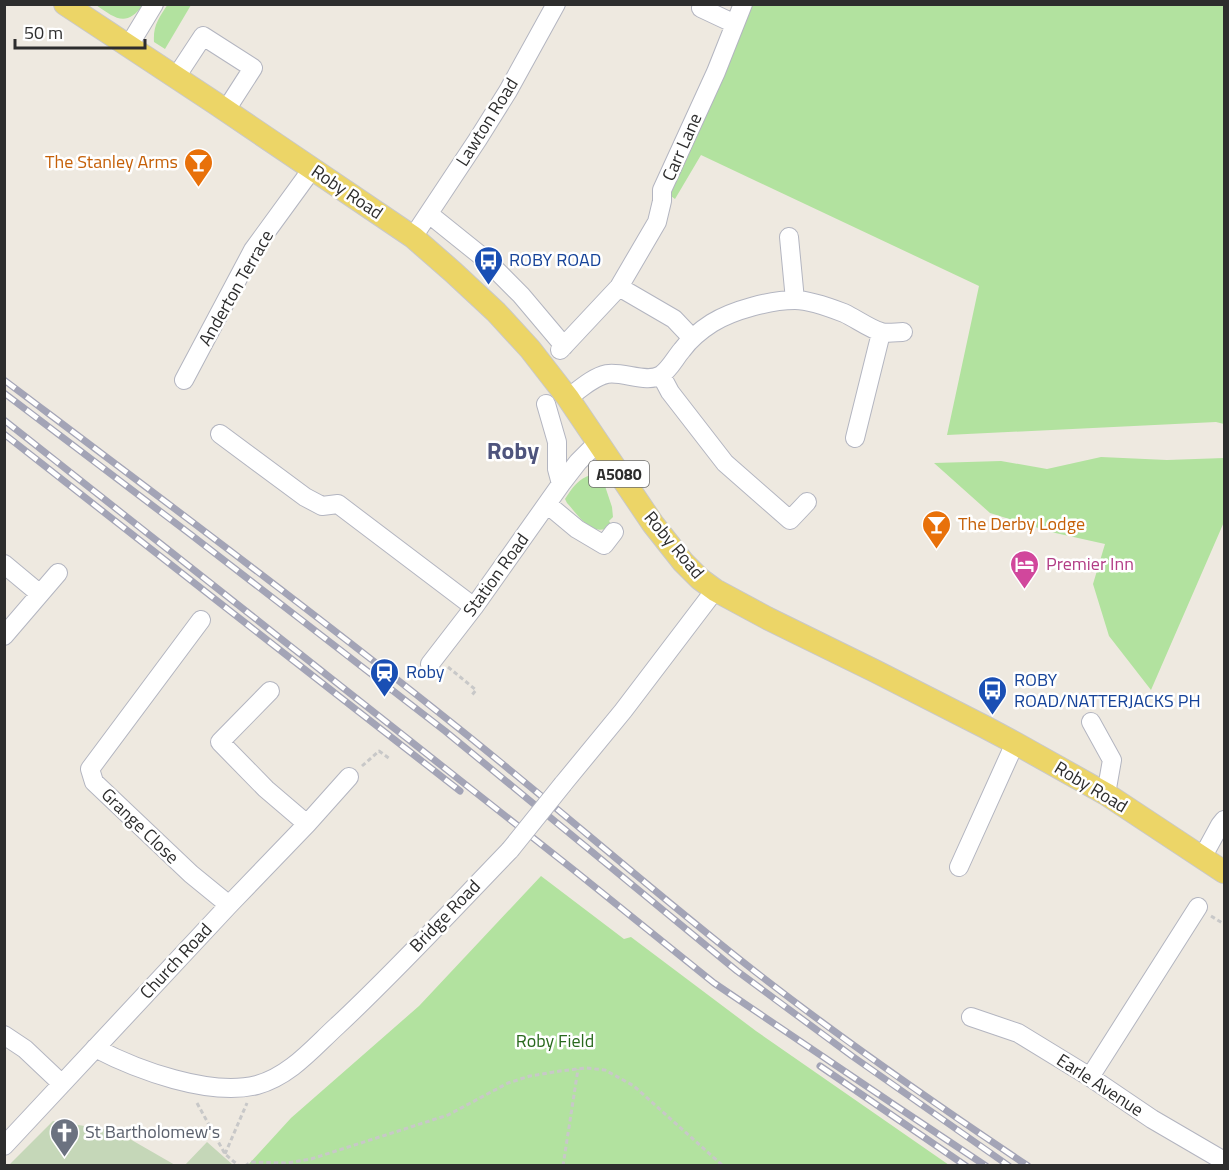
<svg xmlns="http://www.w3.org/2000/svg" width="1229" height="1170" font-family="'Titillium Web',sans-serif">
  <style>
    .green { fill: #b2e29f }
    .cemetery { fill: #c5d7b8 }
    .lines { fill: none; stroke-linecap: round; stroke-linejoin: round }
    .minor-casing { stroke: #b3b5c0; stroke-width: 20 }
    .major-casing { stroke: #c8c8c8; stroke-width: 24 }
    .path { stroke: #c8c8c8; stroke-width: 3; stroke-dasharray: 4.5 3; stroke-linecap: butt }
    .minor { stroke: #fff; stroke-width: 18 }
    .major { stroke: #ecd567; stroke-width: 22 }
    .rail-casing { stroke: #a3a4b6; stroke-width: 7 }
    .rail { stroke: #fff; stroke-width: 4.5; stroke-dasharray: 14; stroke-linecap: butt }
    .minor-bridge-casing { stroke: #b3b5c0; stroke-width: 20; stroke-linecap: butt }
    .minor-bridge { stroke: #fff; stroke-width: 18 }
    .labels { text-anchor: middle; stroke-width: 5; stroke-linejoin: round; paint-order: stroke }
    .shield { fill: #fff; stroke: #6c6c6c; stroke-width: 1.5 }
    .shield-label { font-size: 16px; font-weight: bold; fill: #2d2d2d }
    .street-label { font-size: 18px; fill: #2d2d2d; stroke: #fff }
    .food-label { font-size: 18px; fill: #c56008; stroke: #fff; text-anchor: end }
    .transit-label { font-size: 18px; fill: #164399; stroke: #fff; text-anchor: start }
    .hotel-label { font-size: 18px; fill: #b23c85; stroke: #fff; text-anchor: start }
    .park-label { font-size: 18px; fill: #29691e; stroke: #fff }
    .worship-label { font-size: 18px; fill: #5b616d; stroke: #fff; text-anchor: start }
    .district-label { font-size: 24px; font-weight: bold; fill: #4e547d; stroke: #fff }
  </style>
  <rect width="100%" height="100%" fill="#eee9e0"/>
  <path class="green" d="M 168,4 L 191,5 L 165,49 L 154,42 C 153,25 159,18 168,4 Z
    M 96,5 L 143,5 C 126,28 115,18 96,5 Z
    M 752,5 L 1224,5 L 1224,424 L 1216,422 L 947,435 L 979,286 L 701,155 L 675,199 L 668,194 Z
    M 1101,457 L 1167,460 L 1224,458 L 1224,522 L 1151,690 L 1109,636 L 1093,584 L 1105,544 L 1051,532 L 990,513 L 934,463 L 1001,461 L 1047,469 Z
    M 591,475 L 602,480 L 604,483 L 612,507 L 613,517 L 609,521 L 612,525 C 593,540 579,516 567,503 L 565,499 C 572,488 579,478 591,475 Z
    M 541,876 L 624,939 L 631,937 L 756,1031 L 949,1165 L 248,1165 L 291,1118 L 419,1006 Z"/>
  <path class="cemetery" d="M 53,1121 L 116,1131 L 175,1165 L 9,1165 Z
    M 207,1142 L 233,1165 L 185,1165 Z"/>
  <g class="lines">
    <defs>
      <path id="minor" d="M 701,8 L 735,24
        M 128,47 L 154,4
        M 176,77 L 203,36 L 253,68 L 226,110
        M 429,214 L 485,259 L 521,295 L 564,346
        M 413,237 L 478,139 L 508,91 L 556,4
        M 789,237 L 795,300
        M 619,287 L 674,319 L 692,338
        M 560,350 L 619,287 L 657,222 L 662,201 L 662,190 L 716,72 L 743,4
        M 661,375 L 670,392 L 725,463 L 790,520 L 807,502
        M 184,380 L 253,250 L 312,169
        M 568,398 C 580,389 593,377 607,374 C 623,371 647,384 661,375 C 670,369 675,358 682,350 C 690,339 701,330 712,323 C 733,310 771,300 795,300 C 809,300 831,308 844,313 C 855,318 870,329 881,332 C 887,334 897,332 903,332
        M 546,404 L 557,442 L 557,469 L 561,484
        M 220,434 L 305,497 L 322,506 L 338,504 L 474,607
        M 855,438 L 881,333
        M 547,504 L 577,529 L 604,545 L 614,532
        M 4,564 L 40,594
        M 201,620 L 90,769 L 94,782 L 191,874 L 229,905
        M 4,636 L 58,573
        M 430,664 L 474,607 L 561,484 L 578,462 L 598,442
        M 270,691 L 220,742 L 266,789 L 307,824
        M 1091,722 L 1112,760 L 1106,794
        M 563,784 L 623,711 L 715,590
        M 1202,858 L 1220,825 L 1224,820
        M 959,867 L 1015,743
        M 971,1017 L 1018,1033 L 1090,1077 L 1152,1119 L 1224,1161
        M 4,1035 L 25,1049 L 62,1084
        M 95,1048 C 137,1070 210,1097 257,1085 C 290,1076 313,1048 337,1026 C 397,970 453,909 510,850
        M 1090,1077 L 1198,907
        M 4,1146 L 229,905 L 307,824 L 349,777"/>
      <path id="major" d="M 65,4 L 215,103 L 413,237 L 453,272 L 496,312 L 530,349 L 568,398 L 653,524 L 683,562 L 700,579 L 715,590 L 767,618 L 875,671 L 985,727 L 1015,743 L 1106,794 L 1224,872"/>
    </defs>
    <use href="#minor" class="minor-casing"/>
    <use href="#major" class="major-casing"/>
    <path class="path" d="M 448,667 L 476,690 L 472,695
      M 362,766 L 379,751 L 390,759
      M 1211,916 L 1224,924
      M 197,1103 L 225,1154 L 239,1166
      M 225,1154 L 247,1103
      M 245,1166 L 251,1162 L 287,1163 L 311,1159 L 448,1115 L 508,1083 L 530,1076 L 560,1071 L 586,1068 L 605,1070 L 634,1086 L 723,1166
      M 563,1166 L 578,1069"/>
    <use href="#minor" class="minor"/>
    <use href="#major" class="major"/>
    <defs>
      <path id="rail" d="M 4,380 C 154,493 305,606 452,723 C 550,801 644,884 743,962 C 834,1034 931,1101 1028,1166
        M 4,393 L 190,534 L 445,731 L 737,971 L 852,1056 L 1009,1166
        M 4,420 L 575,871 L 714,983 L 893,1104 L 986,1166
        M 4,434 L 460,791
        M 820,1066 L 966,1166"/>
    </defs>
    <use href="#rail" class="rail-casing"/>
    <use href="#rail" class="rail"/>
    <defs>
      <path id="minor-bridge" d="M 510,850 L 563,784"/>
    </defs>
    <use href="#minor-bridge" class="minor-bridge-casing"/>
    <use href="#minor-bridge" class="minor-bridge"/>
  </g>
  <defs>
    <symbol id="bar-pin" viewBox="-11 -11 22 30"><path d="M0 17L-7.5 6A9.5 9.5 0 1 1 7.5 6Z" fill="#e8710a" stroke="#fff"/><path d="M-6-5H6L.8 .8V4.5H3.5V6h-7V4.5H-.8V.8Z" fill="#fff"/></symbol>
    <symbol id="bus-pin" viewBox="-11 -11 22 30"><path d="M0 17L-7.5 6A9.5 9.5 0 1 1 7.5 6Z" fill="#1a4fb4" stroke="#fff"/><path d="M-5-6H5V4H4V6H2V4H-2V6H-4V4H-5ZM-3.5-4V0h7V-4ZM-3.5 1.2v1.5H-2V1.2ZM2 1.2v1.5H3.5V1.2Z" fill="#fff"/></symbol>
    <symbol id="hotel-pin" viewBox="-11 -11 22 30"><path d="M0 17L-7.5 6A9.5 9.5 0 1 1 7.5 6Z" fill="#d1479c" stroke="#fff"/><path d="M-6-4.5h1.5V1H6V5H4.5V3h-9V5H-6ZM-4 0a1.8 1.8 0 1 1 3.6 0ZM.5 0V-2.5h3Q6-2.5 6 0Z" fill="#fff"/></symbol>
    <symbol id="station-pin" viewBox="-11 -11 22 30"><path d="M0 17L-7.5 6A9.5 9.5 0 1 1 7.5 6Z" fill="#1a4fb4" stroke="#fff"/><path d="M-3-6H3Q5-6 5-4V2Q5 4 3 4L4.5 6H3L1.5 4h-3L-3 6H-4.5L-3 4Q-5 4-5 2V-4Q-5-6-3-6ZM-3.5-4v3h7v-3ZM-3.5 1v1.5H-2V1ZM2 1v1.5H3.5V1Z" fill="#fff"/></symbol>
    <symbol id="church-pin" viewBox="-11 -11 22 30"><path d="M0 17L-7.5 6A9.5 9.5 0 1 1 7.5 6Z" fill="#6b7280" stroke="#fff"/><path d="M-1.2-6h2.4v3.5h3.3v2.4h-3.3V6h-2.4V-.1h-3.3v-2.4h3.3Z" fill="#fff"/></symbol>
  </defs>
  <g fill-rule="evenodd">
    <use href="#bar-pin" x="182" y="146" width="33" height="45"/>
    <use href="#bus-pin" x="472" y="244" width="33" height="45"/>
    <use href="#bar-pin" x="920" y="508" width="33" height="45"/>
    <use href="#hotel-pin" x="1008" y="548" width="33" height="45"/>
    <use href="#station-pin" x="368" y="656" width="33" height="45"/>
    <use href="#bus-pin" x="976" y="674" width="33" height="45"/>
    <use href="#church-pin" x="48" y="1116" width="33" height="45"/>
  </g>
  <g class="labels">
    <rect class="shield" x="589" y="461" width="60" height="26" rx="4.5"/>
    <g class="shield-label">
      <text x="619" y="480">A5080</text>
    </g>
    <g class="street-label">
      <text transform="translate(487 122) rotate(-58)" y="6">Lawton Road</text>
      <text transform="translate(682 147) rotate(-66)" y="6">Carr Lane</text>
      <text transform="translate(347 192) rotate(34)" y="6">Roby Road</text>
      <text transform="translate(236 288) rotate(-60)" y="6">Anderton Terrace</text>
      <text transform="translate(674 545) rotate(50)" y="6">Roby Road</text>
      <text transform="translate(496 575) rotate(-54)" y="6">Station Road</text>
      <text transform="translate(1091 787) rotate(31)" y="6">Roby Road</text>
      <text transform="translate(140 826) rotate(44)" y="6">Grange Close</text>
      <text transform="translate(445 916) rotate(-46)" y="6">Bridge Road</text>
      <text transform="translate(176 961) rotate(-47)" y="6">Church Road</text>
      <text transform="translate(1100 1085) rotate(33)" y="6">Earle Avenue</text>
    </g>
    <g class="food-label">
      <text x="178" y="168">The Stanley Arms</text>
      <text x="958" y="530" text-anchor="start">The Derby Lodge</text>
    </g>
    <g class="transit-label">
      <text x="509" y="266">ROBY ROAD</text>
      <text x="406" y="678">Roby</text>
      <text x="1014" y="686">ROBY<tspan x="1014" dy="21">ROAD/NATTERJACKS PH</tspan></text>
    </g>
    <g class="hotel-label">
      <text x="1046" y="570">Premier Inn</text>
    </g>
    <g class="park-label">
      <text x="555" y="1047">Roby Field</text>
    </g>
    <g class="worship-label">
      <text x="85" y="1138">St Bartholomew's</text>
    </g>
    <g class="district-label">
      <text x="513" y="459">Roby</text>
    </g>
  </g>
  <rect width="1229" height="1170" fill="none" stroke="#2d2d2d" stroke-width="12"/>
  <path d="M15 39v9h130v-9" fill="none" stroke="#2d2d2d" stroke-width="3"/>
  <text x="24" y="39" font-size="18" fill="#2d2d2d" stroke="#ffffff" stroke-width="4.5" paint-order="stroke">50 m</text>
</svg>
